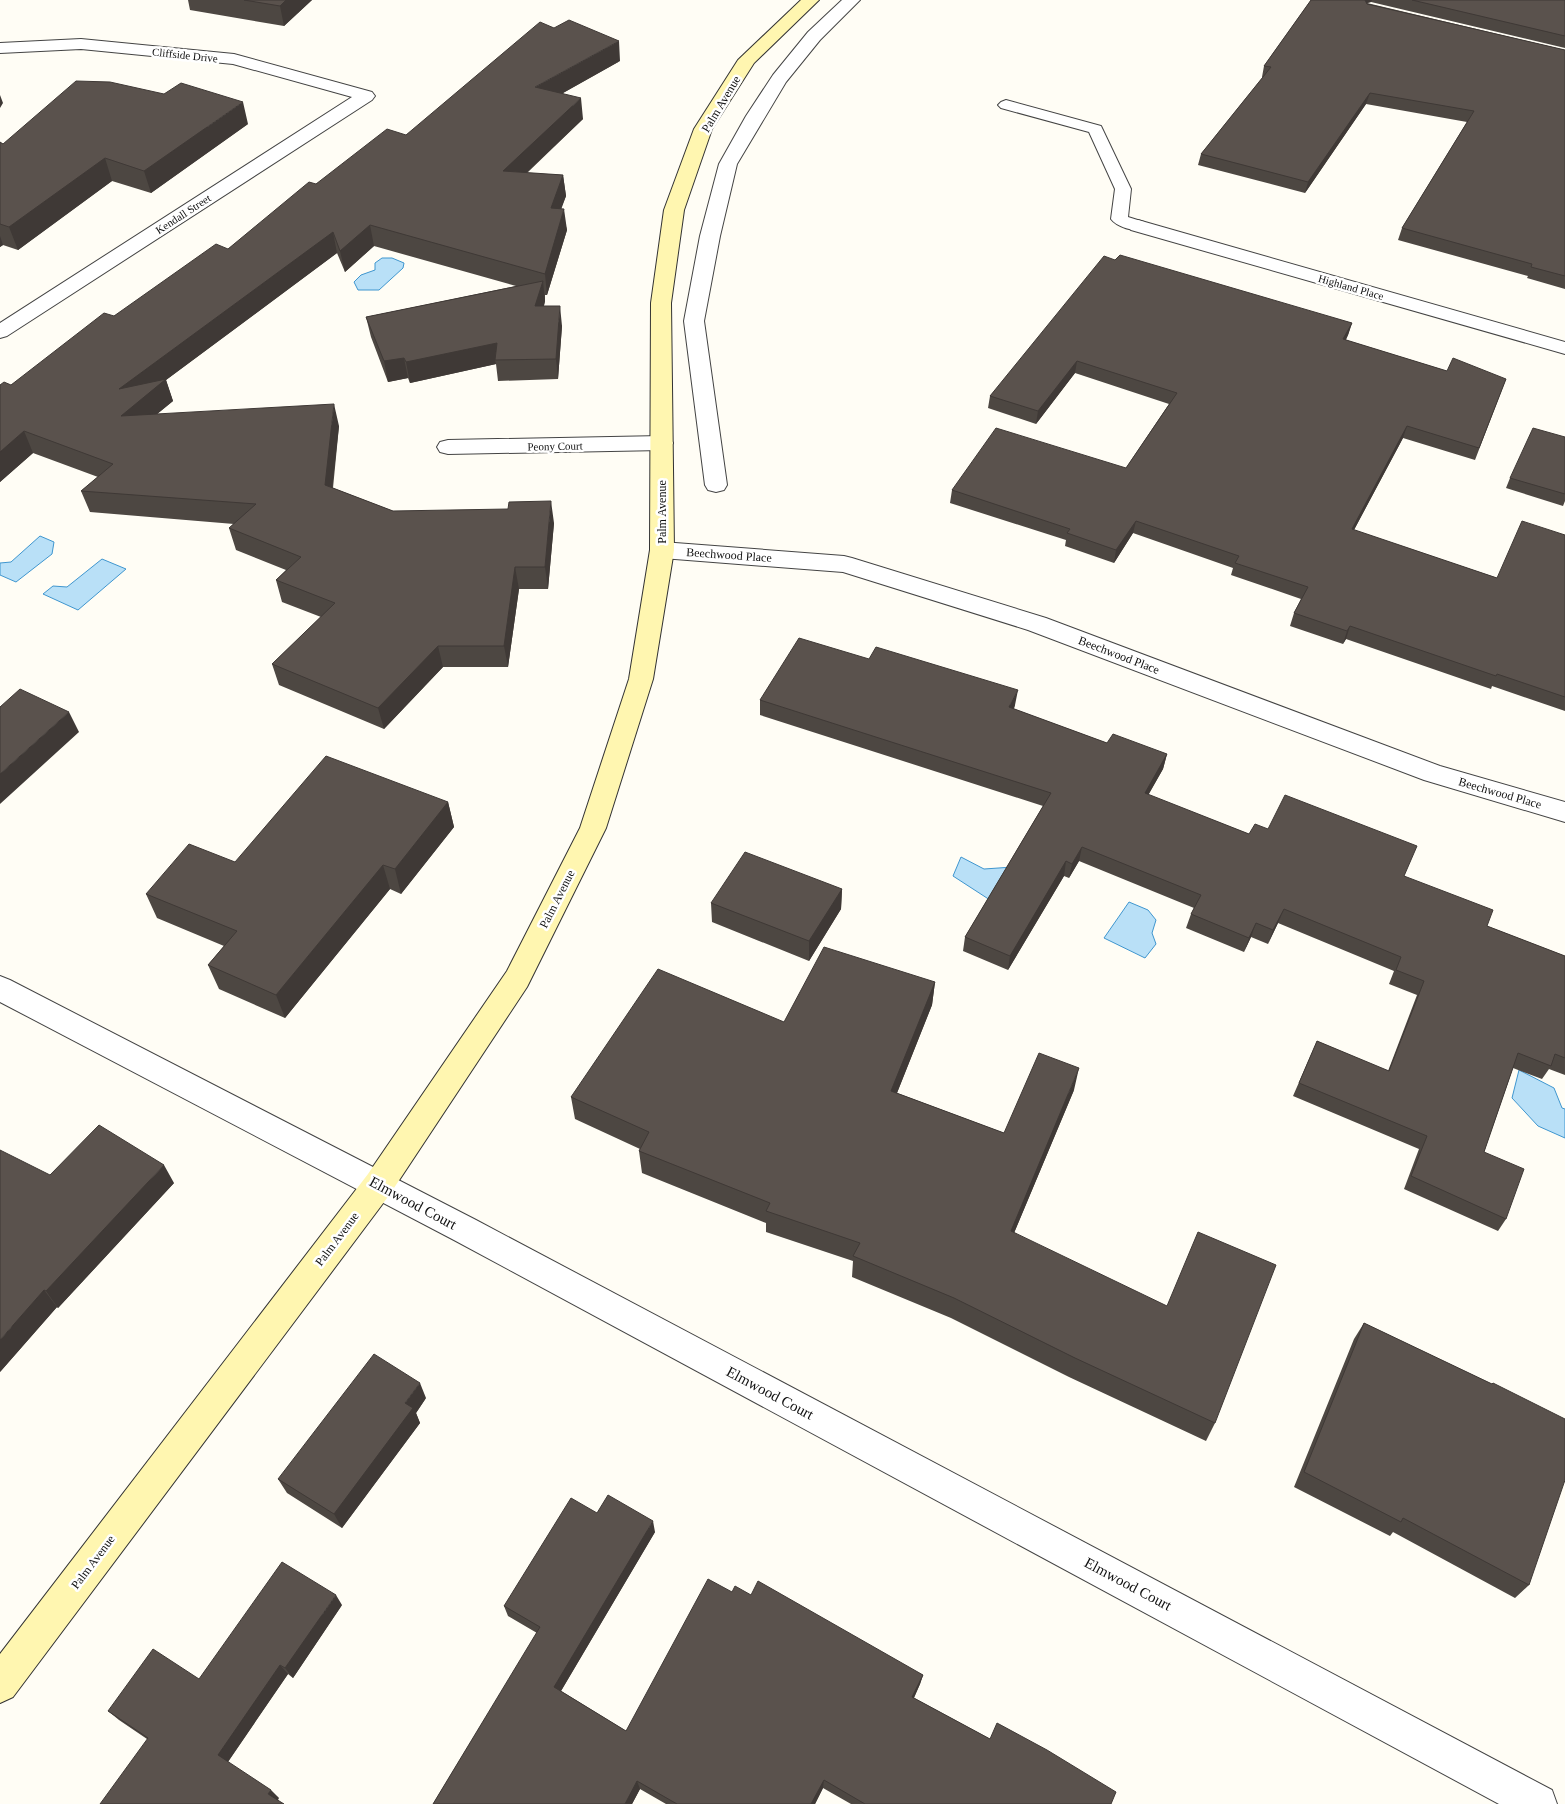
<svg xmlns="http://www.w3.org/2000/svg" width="1565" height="1804" font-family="Georgia,serif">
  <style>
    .water { fill: #b9e0f7; stroke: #3f96cf }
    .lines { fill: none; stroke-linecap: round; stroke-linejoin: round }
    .lane-casing { stroke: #444; stroke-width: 2 }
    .street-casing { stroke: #444; stroke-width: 2 }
    .secondary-casing { stroke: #333; stroke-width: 2 }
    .lane { fill: #fff; fill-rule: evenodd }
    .street { fill: #fff; fill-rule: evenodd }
    .secondary { fill: #fff6b0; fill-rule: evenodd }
    .wall { fill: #4d4742 }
    .shaded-wall { fill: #3f3936 }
    .building { fill: #5a524d; stroke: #3f3936 }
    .labels { text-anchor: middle; stroke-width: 5; stroke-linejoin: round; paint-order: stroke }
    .far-street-label { font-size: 11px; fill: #111; stroke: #fff }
    .street-label { font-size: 12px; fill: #111; stroke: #fff }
    .near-street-label { font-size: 15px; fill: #111; stroke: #fff }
  </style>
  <rect width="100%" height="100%" fill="#fffdf5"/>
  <path class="water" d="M 382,258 L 392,258 L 404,263 L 403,268 L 379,290 L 358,290 L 354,282 L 361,275 L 375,270 L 375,263 Z
    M 40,536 L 54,542 L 52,554 L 16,582 L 0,575 L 0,563 L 11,562 Z
    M 102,559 L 126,569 L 78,610 L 43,594 L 53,586 L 67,587 Z
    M 961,857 L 984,869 L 1013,867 L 990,900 L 953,876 Z
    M 1129,902 L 1148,910 L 1156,920 L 1152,933 L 1156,944 L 1145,958 L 1104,938 Z
    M 1519,1070 L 1554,1088 L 1562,1108 L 1565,1109 L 1565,1138 L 1538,1126 L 1512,1098 Z"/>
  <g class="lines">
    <defs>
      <path id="lane" d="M 1006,100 L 1101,126 L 1131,189 L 1128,217 L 1144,222 L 1146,226 L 1144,230 C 1134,232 1117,227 1111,219 L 1115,189 L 1089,132 L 1001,108 L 998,105 L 1001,102 Z"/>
      <path id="street" d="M 842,0 L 860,0 L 820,40 L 786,82 L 737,164 L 720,236 L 704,321 L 727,485 L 724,490 L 716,492 L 708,490 L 705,485 L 684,321 L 700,236 L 719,164 L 746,116 L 773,75 L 808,32 Z
        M 81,39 L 234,54 L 372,92 L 375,96 L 372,100 L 7,336 L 0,338 L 0,323 L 352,97 L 233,64 L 81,49 L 0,53 L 0,43 Z
        M 1138,220 L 1565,342 L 1565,354 L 1131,230 L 1128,226 L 1131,222 Z
        M 662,436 L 670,438 L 673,443 L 670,448 L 662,450 L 448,454 L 440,452 L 437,447 L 440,442 L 448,440 Z
        M 662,542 L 844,556 L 852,558 L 1046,618 L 1440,766 L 1565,802 L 1565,822 L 1424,780 L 1028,630 L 843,572 L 662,558 L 654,555 L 650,550 L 654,545 Z
        M 0,976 L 10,980 L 476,1220 L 1552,1790 L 1557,1804 L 1499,1804 L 454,1240 L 0,1002 Z"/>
      <path id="secondary" d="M 801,0 L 819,0 L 754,63 L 712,129 L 684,210 L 671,303 L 674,550 L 653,679 L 606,828 L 527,987 L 390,1194 L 13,1697 L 0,1703 L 0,1654 L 368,1174 L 507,971 L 580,828 L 629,679 L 650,550 L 651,303 L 664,210 L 694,129 L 738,60 Z"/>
    </defs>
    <use href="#lane" class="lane-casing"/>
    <use href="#street" class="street-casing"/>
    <use href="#secondary" class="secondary-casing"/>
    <use href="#lane" class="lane"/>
    <use href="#street" class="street"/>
    <use href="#secondary" class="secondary"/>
  </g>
  <path class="wall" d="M 188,0 L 312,0 L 284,26 L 190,10 Z
    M 1311,0 L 1565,0 L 1565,48 L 1371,2 L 1367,3 L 1565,50 L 1565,289 L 1527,278 L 1528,276 L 1398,240 L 1402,228 L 1467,122 L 1366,104 L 1305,193 L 1198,165 L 1201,154 L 1263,77 L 1262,77 L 1264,66 Z
    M 620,61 L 563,93 L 583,119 L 527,173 L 563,175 L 566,196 L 561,208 L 567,230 L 547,295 L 545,295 L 545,301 L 544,306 L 562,326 L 558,379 L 498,381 L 496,364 L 410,383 L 408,378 L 388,382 L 371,337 L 366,317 L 516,286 L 374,246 L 345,272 L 337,253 L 166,380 L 173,401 L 157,414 L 339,426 L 333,488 L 393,511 L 554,523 L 548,589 L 519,589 L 508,667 L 443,667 L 384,729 L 279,685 L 272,664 L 321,617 L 282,602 L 276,580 L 286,570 L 236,550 L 229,528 L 234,524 L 90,512 L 81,491 L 98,477 L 33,453 L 0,482 L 0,385 L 11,385 L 114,316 L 228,249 L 316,184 L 406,135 Z
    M 248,124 L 151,193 L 112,181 L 18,250 L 3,245 L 0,247 L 0,142 L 3,144 Z
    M 1115,260 L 1352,323 L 1348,335 L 1346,340 L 1447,371 L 1506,379 L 1475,460 L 1403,438 L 1354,530 L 1497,578 L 1565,535 L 1565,711 L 1492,686 L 1491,689 L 1346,639 L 1343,644 L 1290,626 L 1294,613 L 1301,599 L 1231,575 L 1233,568 L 1133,533 L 1114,563 L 1065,546 L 1066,540 L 950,503 L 952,490 L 1126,468 L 1169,404 L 1075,373 L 1036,424 L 988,408 L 990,396 Z
    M 1565,437 L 1565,501 L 1563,506 L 1506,488 L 1510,478 Z
    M 760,700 L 1015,705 L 1014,709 L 1107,743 L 1167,754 L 1163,769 L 1148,795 L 1249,834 L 1404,876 L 1487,926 L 1565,956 L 1565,1075 L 1549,1069 L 1542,1079 L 1513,1068 L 1484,1152 L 1506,1219 L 1498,1231 L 1404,1189 L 1419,1149 L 1293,1096 L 1317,1041 L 1388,1071 L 1417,995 L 1389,984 L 1394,971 L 1278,923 L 1268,944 L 1251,937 L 1244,952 L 1186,928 L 1191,914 L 1194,908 L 1079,861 L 1069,878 L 1064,876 L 1008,970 L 963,951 L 965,937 L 1043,806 L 760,715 Z
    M 448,802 L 454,827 L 401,894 L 390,889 L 285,1018 L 219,989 L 208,965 L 224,946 L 157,918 L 146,894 L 235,862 Z
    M 842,889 L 841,909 L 809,961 L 712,922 L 711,903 Z
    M 935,982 L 932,1005 L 897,1093 L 1004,1133 L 1074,1090 L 1014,1233 L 1215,1423 L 1206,1441 L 1069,1377 L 951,1318 L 852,1277 L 853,1261 L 766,1232 L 766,1223 L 642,1173 L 639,1151 L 640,1149 L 575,1119 L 571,1097 L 784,1022 Z
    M 50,1175 L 174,1183 L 58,1308 L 57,1307 L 0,1372 Z
    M 1364,1323 L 1492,1384 L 1493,1383 L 1529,1585 L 1515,1598 L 1393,1532 L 1390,1536 L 1294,1487 L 1354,1339 Z
    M 426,1398 L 416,1413 L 420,1423 L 342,1528 L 287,1493 L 278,1479 Z
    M 597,1513 L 655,1532 L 561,1691 L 626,1731 L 732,1592 L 751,1595 L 923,1675 L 920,1684 L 914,1698 L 1111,1804 L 851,1804 L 823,1788 L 815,1804 L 666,1804 L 640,1789 L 632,1804 L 433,1804 L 537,1633 L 508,1616 L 504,1606 Z
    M 342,1605 L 293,1678 L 288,1674 L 228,1762 L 279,1798 L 147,1739 L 119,1720 L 108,1711 L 199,1679 Z"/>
  <path class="shaded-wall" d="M 286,0 L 312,0 L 284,26 L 280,6 Z
    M 1364,0 L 1372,0 L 1371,2 L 1363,4 Z
    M 619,41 L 620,61 L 538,107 L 535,87 Z
    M 1370,93 L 1366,104 L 1305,193 L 1308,182 Z
    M 0,95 L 3,103 L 0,108 Z
    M 581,98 L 583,119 L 506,192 L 503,171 Z
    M 243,102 L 248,124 L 151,193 L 144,171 Z
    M 105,158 L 112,181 L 18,250 L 9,227 Z
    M 563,175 L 566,196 L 554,229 L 551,208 Z
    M 564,209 L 567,230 L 547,295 L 545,274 Z
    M 370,225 L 374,246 L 345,272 L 340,251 Z
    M 333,232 L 337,253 L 166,380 L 173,401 L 128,438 L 121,416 L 119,389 Z
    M 0,236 L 3,245 L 0,247 Z
    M 543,281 L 545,301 L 538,327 L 535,306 Z
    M 560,306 L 562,326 L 558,379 L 556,359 Z
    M 1352,323 L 1348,335 L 1339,351 L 1343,339 Z
    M 497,343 L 495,360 L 496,364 L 410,383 L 406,362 Z
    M 404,358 L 408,378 L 388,382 L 384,361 Z
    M 1077,361 L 1075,373 L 1036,424 L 1038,411 Z
    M 334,404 L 339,426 L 330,507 L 325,485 Z
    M 1407,426 L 1403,438 L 1348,541 L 1352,529 Z
    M 24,431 L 33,453 L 0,482 L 0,452 Z
    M 551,501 L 554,523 L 548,589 L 545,567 Z
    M 1136,521 L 1133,533 L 1114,563 L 1116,550 Z
    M 515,567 L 519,589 L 508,667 L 504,646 Z
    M 1350,626 L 1346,639 L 1343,644 L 1347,631 Z
    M 438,646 L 443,667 L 384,729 L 378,708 Z
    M 1018,690 L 1015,705 L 1007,722 L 1009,707 Z
    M 69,712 L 79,732 L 0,804 L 0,774 Z
    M 1167,754 L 1163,769 L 1141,808 L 1145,793 Z
    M 448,802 L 454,827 L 401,894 L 395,869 Z
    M 1082,847 L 1079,861 L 1069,878 L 1072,864 Z
    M 1066,861 L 1064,876 L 1008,970 L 1010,956 Z
    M 383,865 L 390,889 L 285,1018 L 276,995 Z
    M 842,889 L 841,909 L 809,961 L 809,941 Z
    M 1284,909 L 1278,923 L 1268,944 L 1273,930 Z
    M 1256,923 L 1251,937 L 1244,952 L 1249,938 Z
    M 935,982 L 932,1005 L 889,1113 L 891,1091 Z
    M 1079,1068 L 1074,1090 L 1006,1252 L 1011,1231 Z
    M 164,1165 L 174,1183 L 58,1308 L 46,1291 Z
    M 44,1290 L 57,1307 L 0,1372 L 0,1340 Z
    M 420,1383 L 426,1398 L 416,1413 L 420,1423 L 342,1528 L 334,1514 L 405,1403 Z
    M 653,1521 L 655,1532 L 558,1696 L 554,1687 Z
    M 336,1595 L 342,1605 L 293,1678 L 285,1668 Z
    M 280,1665 L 288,1674 L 227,1763 L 218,1755 Z
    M 923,1675 L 920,1684 L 910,1706 L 912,1697 Z
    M 824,1780 L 823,1788 L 815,1804 L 811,1804 Z
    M 637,1781 L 640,1789 L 632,1804 L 625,1804 Z
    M 271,1790 L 279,1798 L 277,1802 L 268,1794 Z"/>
  <path class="building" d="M 244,0 L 286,0 L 280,6 Z
    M 1311,0 L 1365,0 L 1367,4 L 1565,50 L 1565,276 L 1531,267 L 1532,264 L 1402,228 L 1474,111 L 1370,93 L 1308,182 L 1201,154 L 1271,67 L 1264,66 Z
    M 1412,0 L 1565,0 L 1565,36 Z
    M 569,20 L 619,41 L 535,87 L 581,98 L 503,171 L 563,175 L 551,208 L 564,209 L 545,274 L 370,225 L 340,251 L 333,232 L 119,389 L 166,379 L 121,416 L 334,404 L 325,485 L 393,511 L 508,509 L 509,502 L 551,501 L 545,567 L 515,567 L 504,646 L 438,646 L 378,708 L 272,664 L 335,603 L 276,580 L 301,557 L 229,528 L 256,504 L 81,491 L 113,464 L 24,431 L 0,452 L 0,385 L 4,382 L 11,385 L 104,313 L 114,316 L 216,244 L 228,249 L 309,182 L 316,184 L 387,129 L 406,135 L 540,22 L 554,28 Z
    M 76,81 L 110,82 L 164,94 L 181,83 L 243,102 L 144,171 L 105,158 L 9,227 L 0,224 L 0,142 L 3,144 Z
    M 1120,255 L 1352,323 L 1343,339 L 1447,371 L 1453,358 L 1506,379 L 1479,448 L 1407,426 L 1352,529 L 1497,578 L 1522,521 L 1565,535 L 1565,697 L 1497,674 L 1496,676 L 1350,626 L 1347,631 L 1294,613 L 1308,587 L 1235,563 L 1239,556 L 1136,521 L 1116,550 L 1067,533 L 1070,529 L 952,490 L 996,428 L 1126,468 L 1177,393 L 1077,361 L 1038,411 L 990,396 L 1104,256 L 1115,260 Z
    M 543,281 L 535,306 L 560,306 L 556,359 L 495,360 L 497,343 L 406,362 L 404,358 L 384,361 L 366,317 Z
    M 1533,428 L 1565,437 L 1565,494 L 1510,478 Z
    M 799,638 L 869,659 L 876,647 L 1018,690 L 1009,707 L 1107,743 L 1113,734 L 1167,754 L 1145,793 L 1249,834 L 1255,824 L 1268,829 L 1285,795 L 1417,846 L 1404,876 L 1493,910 L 1487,926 L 1565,956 L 1565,1058 L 1555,1054 L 1551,1066 L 1518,1053 L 1484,1152 L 1524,1169 L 1506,1219 L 1411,1176 L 1427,1136 L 1299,1083 L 1317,1041 L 1389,1071 L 1424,981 L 1396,970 L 1401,957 L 1284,909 L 1273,930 L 1256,923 L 1249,938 L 1191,914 L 1201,895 L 1082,847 L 1072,864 L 1066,861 L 1010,956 L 965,937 L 1051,793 L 760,700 Z
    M 20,689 L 69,712 L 0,774 L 0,707 Z
    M 326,756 L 448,802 L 395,869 L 383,865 L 276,995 L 208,965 L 237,931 L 146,894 L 189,844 L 235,862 Z
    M 745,852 L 842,889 L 809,941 L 711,903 Z
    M 824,947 L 935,982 L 891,1091 L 1004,1133 L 1039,1053 L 1079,1068 L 1011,1231 L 1167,1306 L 1198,1232 L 1276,1265 L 1215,1423 L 1075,1358 L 954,1298 L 853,1256 L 860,1243 L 766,1211 L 770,1203 L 639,1151 L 649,1132 L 571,1097 L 658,969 L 784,1022 Z
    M 99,1125 L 164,1165 L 46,1291 L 44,1290 L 0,1340 L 0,1150 L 50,1175 Z
    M 1364,1323 L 1492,1384 L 1493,1383 L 1565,1419 L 1565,1480 L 1529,1585 L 1403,1518 L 1401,1522 L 1304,1472 Z
    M 374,1354 L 420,1383 L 405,1403 L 413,1408 L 334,1514 L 278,1479 Z
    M 608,1495 L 653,1521 L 554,1687 L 626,1731 L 708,1579 L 732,1592 L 735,1586 L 751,1595 L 758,1581 L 923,1675 L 912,1697 L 990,1739 L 997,1723 L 1047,1750 L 1116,1792 L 1111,1804 L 865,1804 L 824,1780 L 811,1804 L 677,1804 L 637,1781 L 625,1804 L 433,1804 L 540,1627 L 504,1606 L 571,1498 L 597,1513 Z
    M 282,1562 L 336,1595 L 285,1668 L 280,1665 L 218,1755 L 271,1790 L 268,1794 L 284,1804 L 100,1804 L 148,1738 L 108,1711 L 153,1649 L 199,1679 Z"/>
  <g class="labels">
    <g class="far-street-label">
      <text transform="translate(185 55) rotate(6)" y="4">Cliffside Drive</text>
      <text transform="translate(183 214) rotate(-33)" y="4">Kendall Street</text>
      <text transform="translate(1351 287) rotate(16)" y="4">Highland Place</text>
      <text transform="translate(555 446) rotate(-1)" y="4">Peony Court</text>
    </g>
    <g class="street-label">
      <text transform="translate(721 104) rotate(-59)" y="4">Palm Avenue</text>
      <text transform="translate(662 512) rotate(-90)" y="4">Palm Avenue</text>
      <text transform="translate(729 555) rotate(4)" y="4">Beechwood Place</text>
      <text transform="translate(1119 655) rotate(21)" y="4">Beechwood Place</text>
      <text transform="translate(1500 793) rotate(16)" y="4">Beechwood Place</text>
      <text transform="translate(557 899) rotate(-63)" y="4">Palm Avenue</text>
      <text transform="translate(337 1239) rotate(-53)" y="4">Palm Avenue</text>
      <text transform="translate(93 1562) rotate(-53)" y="4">Palm Avenue</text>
    </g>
    <g class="near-street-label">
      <text transform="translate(413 1203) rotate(28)" y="5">Elmwood Court</text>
      <text transform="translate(770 1393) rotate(28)" y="5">Elmwood Court</text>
      <text transform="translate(1128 1584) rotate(28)" y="5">Elmwood Court</text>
    </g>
  </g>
</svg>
